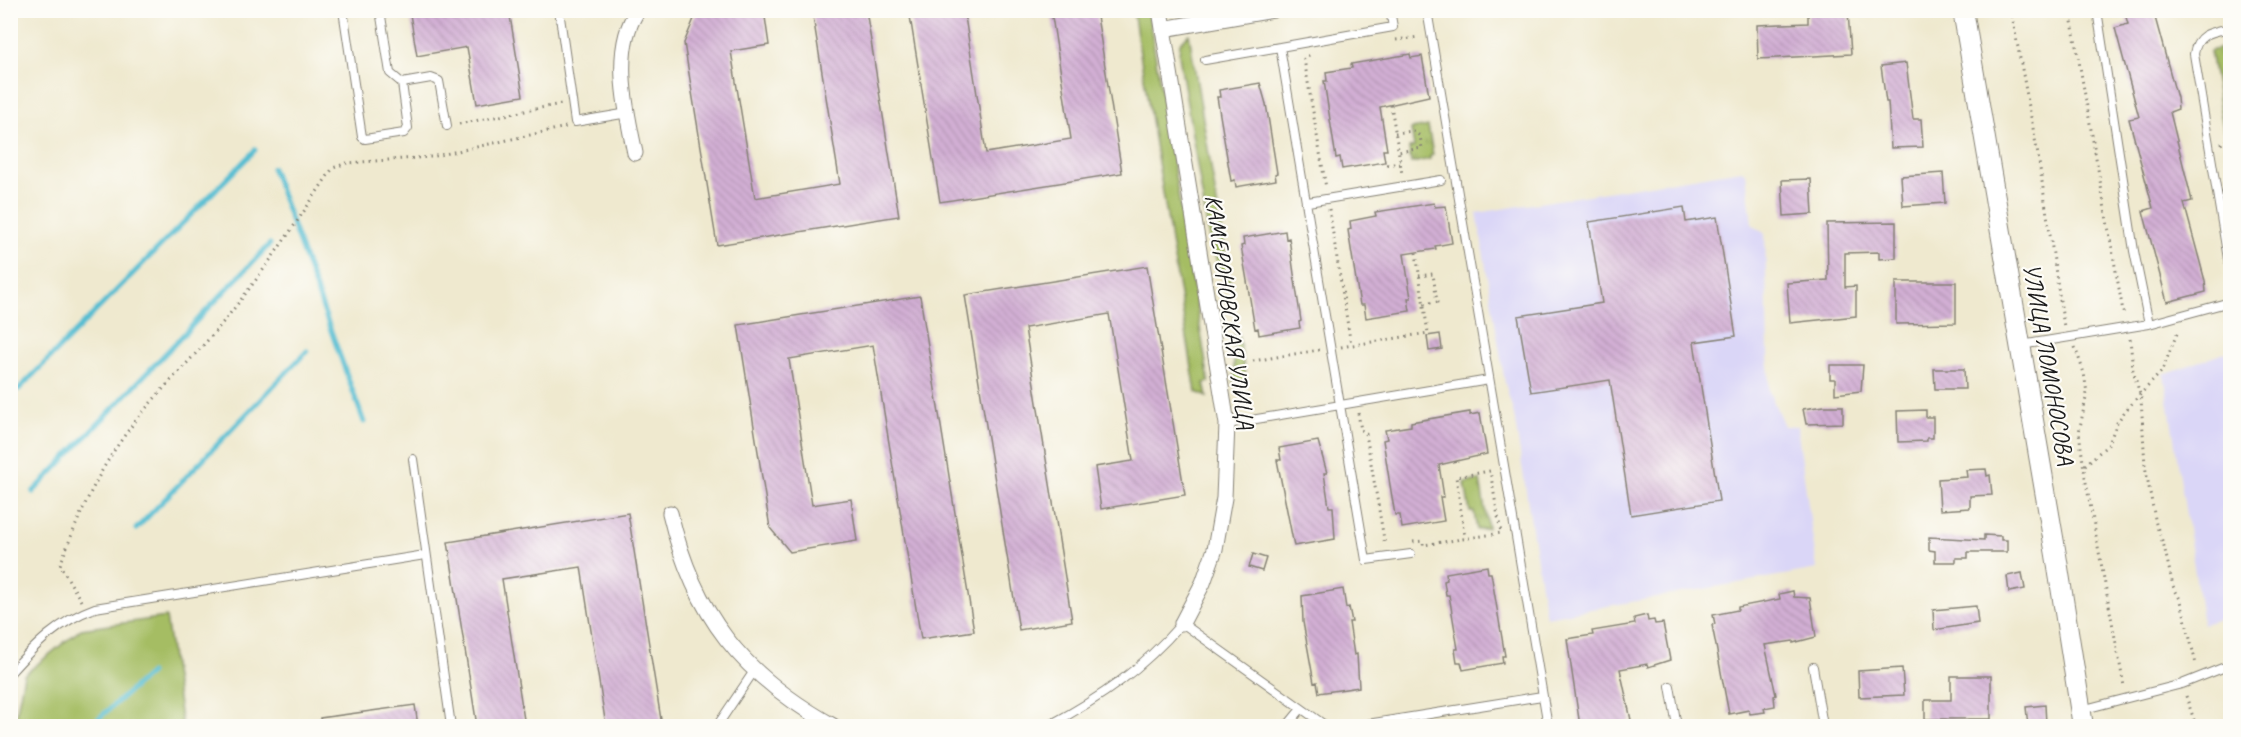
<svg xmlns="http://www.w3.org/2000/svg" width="2241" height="737" font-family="Caveat,sans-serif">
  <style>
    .built { fill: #dad6f7 }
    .green { fill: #a5bd63; stroke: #606c40; stroke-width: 1.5 }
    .park { fill: url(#park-tufts); stroke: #606c40; stroke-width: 1.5 }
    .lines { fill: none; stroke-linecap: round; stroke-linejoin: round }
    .stream { stroke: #54bdd1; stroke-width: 5 }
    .building { fill: url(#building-back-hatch) }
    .service-casing { stroke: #868276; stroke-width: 10 }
    .minor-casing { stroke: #868276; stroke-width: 17 }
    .tertiary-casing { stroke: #868276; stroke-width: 22 }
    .path { stroke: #868276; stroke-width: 3; stroke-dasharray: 1.5 4.5; stroke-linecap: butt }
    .service { stroke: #fff; stroke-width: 8 }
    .minor { stroke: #fff; stroke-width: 15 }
    .tertiary { stroke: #fff; stroke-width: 20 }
    .labels { text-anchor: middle; stroke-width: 4.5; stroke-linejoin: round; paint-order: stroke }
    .street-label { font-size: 24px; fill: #1c1c1c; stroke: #fdfcf7 }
  </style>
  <defs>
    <pattern id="park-tufts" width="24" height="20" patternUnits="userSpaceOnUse" patternTransform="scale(1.5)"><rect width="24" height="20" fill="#a5bd63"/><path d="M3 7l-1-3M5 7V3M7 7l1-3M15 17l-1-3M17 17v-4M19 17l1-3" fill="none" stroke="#8da255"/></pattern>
    <pattern id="building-back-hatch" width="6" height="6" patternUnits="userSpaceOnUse" patternTransform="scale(1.5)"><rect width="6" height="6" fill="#d2afd4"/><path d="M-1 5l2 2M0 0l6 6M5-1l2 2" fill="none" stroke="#b496b5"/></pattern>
  </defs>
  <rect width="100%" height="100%" fill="#fdfcf7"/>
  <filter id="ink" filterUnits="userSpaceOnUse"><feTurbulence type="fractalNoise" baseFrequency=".0167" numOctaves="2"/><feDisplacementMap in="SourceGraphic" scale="12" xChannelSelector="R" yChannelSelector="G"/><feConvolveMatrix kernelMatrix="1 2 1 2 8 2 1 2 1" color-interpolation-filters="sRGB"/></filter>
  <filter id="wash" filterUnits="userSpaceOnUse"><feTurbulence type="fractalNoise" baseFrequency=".008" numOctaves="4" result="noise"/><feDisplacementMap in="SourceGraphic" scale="24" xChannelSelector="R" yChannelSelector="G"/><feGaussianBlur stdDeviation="1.35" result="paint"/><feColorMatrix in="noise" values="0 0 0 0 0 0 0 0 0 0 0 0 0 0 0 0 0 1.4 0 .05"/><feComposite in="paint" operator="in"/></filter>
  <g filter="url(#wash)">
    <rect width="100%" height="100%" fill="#efe9cf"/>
    <path class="built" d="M 1742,170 L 1746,174 L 1752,224 L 1765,234 L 1769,391 L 1784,426 L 1797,426 L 1817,569 L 1546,617 L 1514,415 L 1505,383 L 1477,213 Z
      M 2230,351 L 2230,616 L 2203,624 L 2164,374 Z"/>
    <path class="green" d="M 1133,11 L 1148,11 L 1209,382 L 1204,383 L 1207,397 L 1196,392 Z
      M 1189,34 L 1230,282 L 1225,284 L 1209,237 L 1179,55 L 1180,43 Z
      M 1238,333 L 1246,379 L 1241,385 L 1234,386 L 1234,334 Z
      M 166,617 L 182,726 L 14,726 L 24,675 L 81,629 Z"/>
    <path class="park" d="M 2230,46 L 2230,129 L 2224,132 L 2210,51 Z
      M 1428,126 L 1433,155 L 1430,156 L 1430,159 L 1411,163 L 1409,148 L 1414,147 L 1411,129 Z
      M 1480,480 L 1488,528 L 1477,530 L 1474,512 L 1470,512 L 1465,483 Z"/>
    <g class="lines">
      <path class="stream" d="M 272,168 L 364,422
        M 19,389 L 255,150
        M 33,492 L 270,244
        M 136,529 L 307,351
        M 90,726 L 150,673"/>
    </g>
    <g id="blocks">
      <path class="building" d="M 432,10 L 509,10 L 523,96 L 477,104 L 467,47 L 417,56 L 410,14 Z
        M 716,10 L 764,10 L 769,45 L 731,51 L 755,198 L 840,184 L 812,10 L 866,10 L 899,216 L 717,245 L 684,43 L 696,14 Z
        M 909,10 L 964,10 L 986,153 L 1071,139 L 1051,10 L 1096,10 L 1122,173 L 940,202 Z
        M 1820,10 L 1848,12 L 1851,54 L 1758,59 L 1757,25 L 1808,23 L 1808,14 L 1820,13 Z
        M 2124,10 L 2153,10 L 2177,98 L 2178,109 L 2170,112 L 2192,201 L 2184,203 L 2205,281 L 2206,292 L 2167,302 L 2143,211 L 2153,208 L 2129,119 L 2139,117 L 2115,28 L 2128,24 Z
        M 1410,54 L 1411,58 L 1422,56 L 1429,96 L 1380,107 L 1387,150 L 1383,150 L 1385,162 L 1342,169 L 1340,157 L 1336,158 L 1324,81 L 1327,81 L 1326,72 L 1352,68 L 1351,64 Z
        M 1906,63 L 1913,119 L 1921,119 L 1923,147 L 1891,148 L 1888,102 L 1886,102 L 1881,66 Z
        M 1260,83 L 1266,104 L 1277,173 L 1275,174 L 1276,180 L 1236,187 L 1235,180 L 1231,181 L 1217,97 L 1220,97 L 1219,90 Z
        M 1943,173 L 1945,203 L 1903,206 L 1901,176 Z
        M 1811,179 L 1813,214 L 1784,216 L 1782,180 Z
        M 1434,203 L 1435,207 L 1446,206 L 1452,243 L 1435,246 L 1436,249 L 1404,254 L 1411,298 L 1408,298 L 1410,311 L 1366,318 L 1364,305 L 1360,305 L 1348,230 L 1351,229 L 1350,221 L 1376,216 L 1375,212 Z
        M 1684,207 L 1686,222 L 1717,217 L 1736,336 L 1694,342 L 1719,501 L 1631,515 L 1610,380 L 1531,392 L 1518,316 L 1602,303 L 1589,222 Z
        M 1896,222 L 1896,258 L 1879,259 L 1879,252 L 1845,253 L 1845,287 L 1856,286 L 1856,316 L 1790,323 L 1787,283 L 1828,280 L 1827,223 Z
        M 1285,231 L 1286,239 L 1289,238 L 1294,274 L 1301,321 L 1299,322 L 1300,328 L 1259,335 L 1258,328 L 1255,329 L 1246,275 L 1241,246 L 1244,245 L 1243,238 Z
        M 1147,266 L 1185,495 L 1101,509 L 1095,467 L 1133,461 L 1109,314 L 1025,328 L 1072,621 L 1019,630 L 965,295 Z
        M 1896,282 L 1956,282 L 1956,323 L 1896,324 Z
        M 920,296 L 974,631 L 921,639 L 873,345 L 789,359 L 812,505 L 851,499 L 857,541 L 790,552 L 770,528 L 738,325 Z
        M 1440,334 L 1442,349 L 1429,351 L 1427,336 Z
        M 1830,365 L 1863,365 L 1861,391 L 1835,394 L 1835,379 L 1830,379 Z
        M 1934,369 L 1964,369 L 1965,389 L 1935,389 Z
        M 1825,406 L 1843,406 L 1843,423 L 1806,424 L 1803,409 Z
        M 1926,410 L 1926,417 L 1933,417 L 1933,438 L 1927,438 L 1927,441 L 1898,442 L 1897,411 Z
        M 1470,412 L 1470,415 L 1480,413 L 1487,454 L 1439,465 L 1444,497 L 1440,497 L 1444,521 L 1402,528 L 1400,515 L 1395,515 L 1390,485 L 1383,440 L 1387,439 L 1385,430 L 1411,426 L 1411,422 Z
        M 1318,441 L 1327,473 L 1324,473 L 1329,507 L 1333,507 L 1335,539 L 1294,546 L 1277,460 L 1281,460 L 1279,448 Z
        M 1986,469 L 1987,476 L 1990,475 L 1992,495 L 1970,496 L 1970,508 L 1940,510 L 1938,479 L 1967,477 L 1966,470 Z
        M 628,513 L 662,726 L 606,726 L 581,567 L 502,579 L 525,726 L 477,726 L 448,542 Z
        M 1984,535 L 2001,536 L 2001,540 L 2007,540 L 2007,552 L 1968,552 L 1968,558 L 1956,558 L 1956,562 L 1935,562 L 1935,551 L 1929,550 L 1929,537 L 1984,540 Z
        M 1253,554 L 1266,558 L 1262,571 L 1249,567 Z
        M 1487,566 L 1488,573 L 1491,573 L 1505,656 L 1502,656 L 1503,663 L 1463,670 L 1461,662 L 1457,662 L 1455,649 L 1458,649 L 1449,595 L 1446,595 L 1444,581 L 1447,580 L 1446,573 Z
        M 2022,573 L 2025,589 L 2009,592 L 2007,576 Z
        M 1343,589 L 1346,608 L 1349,607 L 1352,622 L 1349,622 L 1354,655 L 1357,654 L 1359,687 L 1319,693 L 1317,682 L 1314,683 L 1303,622 L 1302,596 Z
        M 1793,591 L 1794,597 L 1810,598 L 1816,637 L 1793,643 L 1793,641 L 1765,645 L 1776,695 L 1774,696 L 1775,706 L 1764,708 L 1765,712 L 1750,714 L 1749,710 L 1729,714 L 1712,625 L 1715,624 L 1713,615 L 1738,610 L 1738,607 L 1780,599 L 1779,594 Z
        M 1976,606 L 1978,623 L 1934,630 L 1933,610 Z
        M 1647,615 L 1648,621 L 1654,620 L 1655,624 L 1663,623 L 1670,660 L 1648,667 L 1647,664 L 1620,669 L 1631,720 L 1628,721 L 1629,726 L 1580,726 L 1567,639 L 1593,635 L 1592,631 L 1635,624 L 1634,618 Z
        M 1902,668 L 1904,695 L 1859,697 L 1858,671 Z
        M 1951,676 L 1991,676 L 1991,719 L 1925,719 L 1925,700 L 1951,700 Z
        M 415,705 L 418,726 L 321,726 L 320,718 Z
        M 2045,705 L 2046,724 L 2028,726 L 2026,707 Z"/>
    </g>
  </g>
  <g filter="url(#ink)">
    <use href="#blocks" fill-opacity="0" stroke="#868276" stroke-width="1.5"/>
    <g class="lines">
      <defs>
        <path id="service" d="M 343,10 L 362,137 L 365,139 L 404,133 L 408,128 L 402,83 L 390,73 L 380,10
          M 559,10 L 575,122 L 628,113
          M 1390,10 L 1393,27 L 1280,47 L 1366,560 L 1411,554
          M 1427,10 L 1548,726
          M 2097,10 L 2134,251 L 2149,324
          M 2230,28 C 2212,32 2197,33 2194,54 L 2230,271
          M 1205,60 L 1280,47
          M 402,83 L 431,78 L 439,81 L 447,126
          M 1308,202 L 1441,180
          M 2021,345 L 2149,324 L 2230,302
          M 1227,424 L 1489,380
          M 413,459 L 451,726
          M 1813,667 L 1823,726
          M 10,673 C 36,644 59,621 95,608 L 425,555
          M 1670,686 L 1677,726
          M 2081,710 L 2182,684 L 2230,665
          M 717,726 L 754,671
          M 1048,726 C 1102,697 1141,670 1182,623 L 1326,726
          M 1287,726 L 1301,709
          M 1355,726 L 1542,696"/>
        <path id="minor" d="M 1160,10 L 1227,424 L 1224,498 L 1215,549 L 1203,583 L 1182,623
          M 1163,29 L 1273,10
          M 635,153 C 626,110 611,48 638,10
          M 670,513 C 694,615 742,675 833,726"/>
        <path id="tertiary" d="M 1963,10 L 2056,555 L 2083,726"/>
      </defs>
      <use href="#service" class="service-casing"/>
      <use href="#minor" class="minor-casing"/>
      <use href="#tertiary" class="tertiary-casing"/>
      <path class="path" d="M 2011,10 L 2038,155 L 2064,327
        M 2070,10 L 2124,317
        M 2228,39 L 2230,51
        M 1396,40 L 1419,37
        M 1309,55 L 1304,59 L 1326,188
        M 1391,105 L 1402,174
        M 459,124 L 561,104
        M 1395,133 L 1413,131 L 1420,136 L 1422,148 L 1398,152
        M 2221,144 L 2230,139
        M 1387,165 L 1400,163
        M 1329,209 L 1351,345
        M 1419,276 L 1433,274 L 1437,302 L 1424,304
        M 2130,339 L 2133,370 L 2141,398 L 2145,466 L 2156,524 L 2164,546 L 2173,586 L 2181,601 L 2196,664
        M 1341,347 L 1428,333 L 1416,253
        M 2075,347 L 2084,373 L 2087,393 L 2079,432 L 2085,477 L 2124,686
        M 1253,361 L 1319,350
        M 1358,413 L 1361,430
        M 1361,430 L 1366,434 L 1385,545
        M 2085,465 L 2109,444 L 2116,424 L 2125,411 L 2162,371 L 2178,331
        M 1413,542 L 1423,541 L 1423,545 L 1501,533 L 1490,471 L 1456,477 L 1465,538
        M 81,601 L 60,565 C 76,523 94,479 120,442 C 150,398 191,362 224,321 C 264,272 298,220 333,168 L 347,163 L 431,157 L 566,127
        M 2186,696 L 2196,726"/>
      <use href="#service" class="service"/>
      <use href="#minor" class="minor"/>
      <use href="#tertiary" class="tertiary"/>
    </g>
  </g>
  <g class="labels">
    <g class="street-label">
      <text transform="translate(1230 312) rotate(82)" y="8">КАМЕРОНОВСКАЯ УЛИЦА</text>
      <text transform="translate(2049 364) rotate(80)" y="8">УЛИЦА ЛОМОНОСОВА</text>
    </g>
  </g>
  <rect width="2241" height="737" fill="none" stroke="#fdfcf7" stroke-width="36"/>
</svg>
